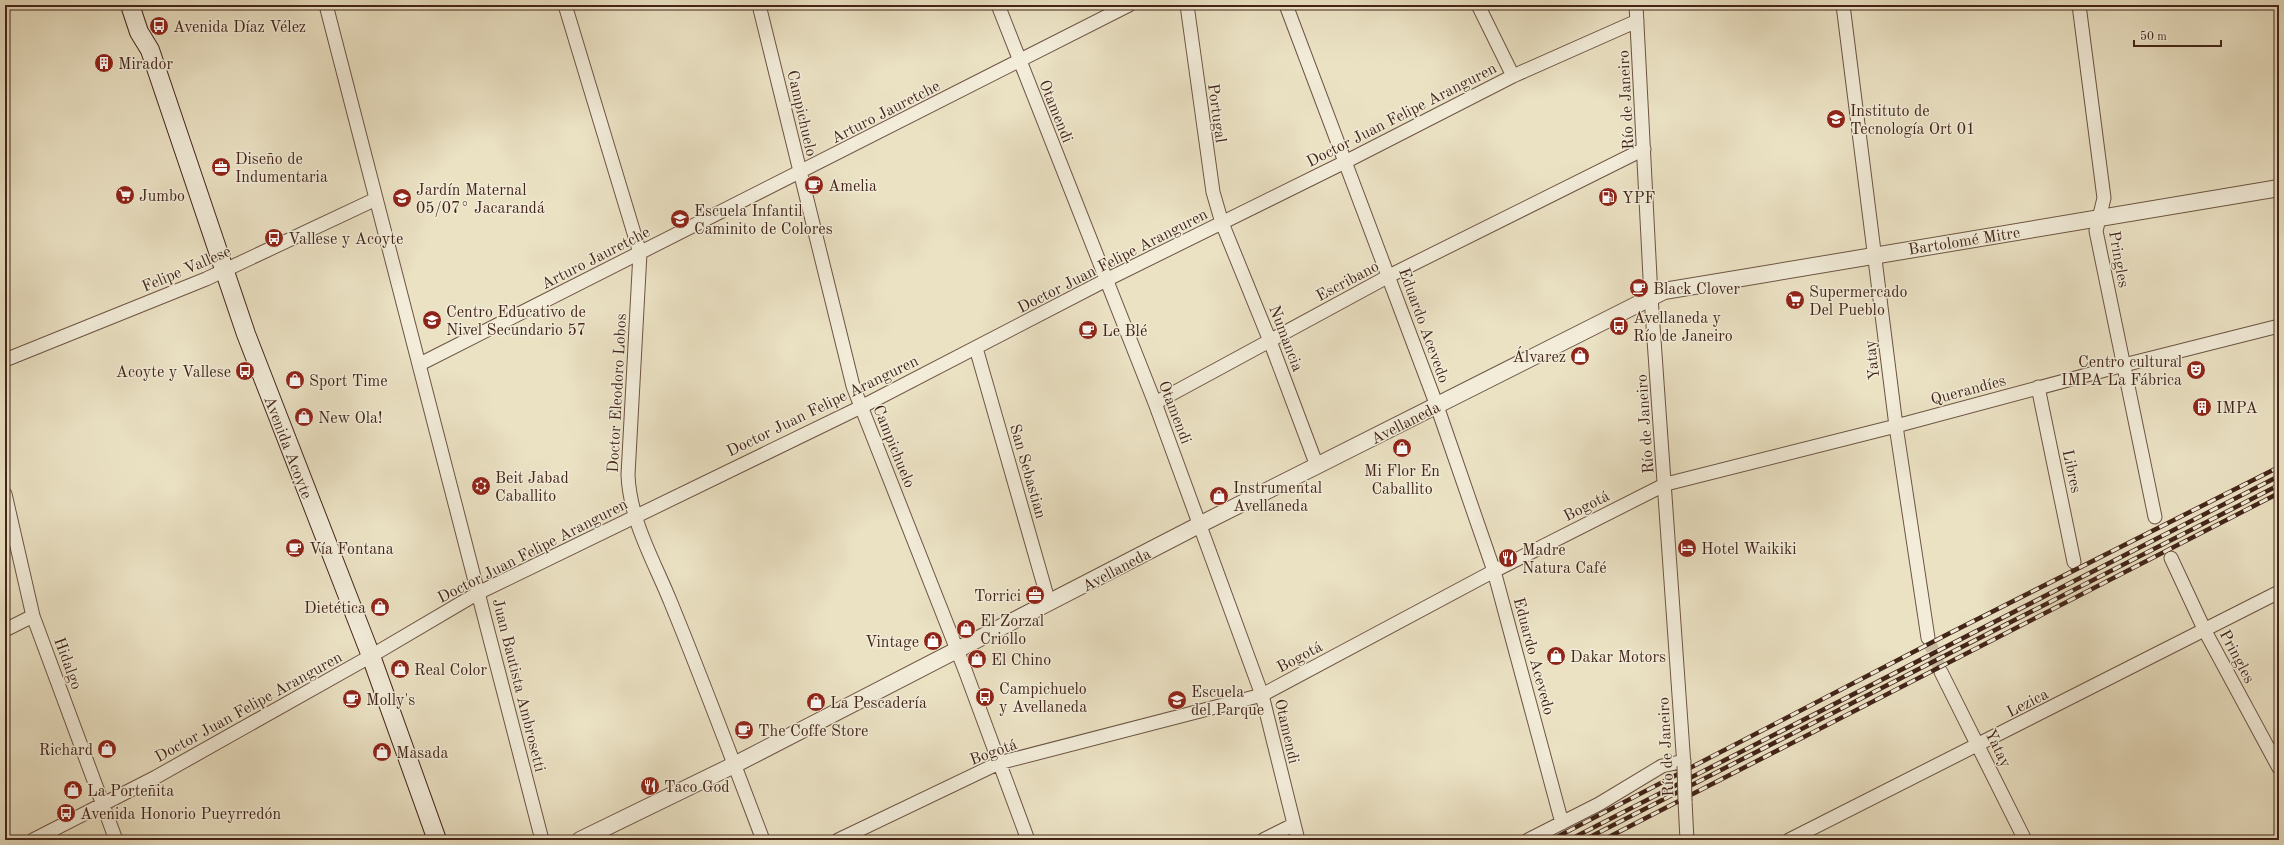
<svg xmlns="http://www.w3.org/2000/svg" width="2284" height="845" font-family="'Old Standard TT',serif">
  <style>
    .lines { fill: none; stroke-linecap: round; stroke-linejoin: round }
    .minor-tunnel { stroke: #c9bca2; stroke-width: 13; stroke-dasharray: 13 6; stroke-linecap: butt }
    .minor-casing { stroke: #6d5443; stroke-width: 15 }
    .tertiary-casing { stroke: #6d5443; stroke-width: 18 }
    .secondary-casing { stroke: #432518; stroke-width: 20 }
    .minor { stroke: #f2ecd9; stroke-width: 13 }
    .tertiary { stroke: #f2ecd9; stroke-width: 16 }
    .secondary { stroke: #f2ecd9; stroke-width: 18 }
    .rail-casing { stroke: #432518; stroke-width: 4.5 }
    .rail { stroke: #f2ecd9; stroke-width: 3; stroke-dasharray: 9; stroke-linecap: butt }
    .minor-bridge-casing { stroke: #6d5443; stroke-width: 15; stroke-linecap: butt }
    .minor-bridge { stroke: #f2ecd9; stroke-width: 13 }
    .labels { text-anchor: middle; stroke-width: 3; stroke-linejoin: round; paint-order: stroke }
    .poi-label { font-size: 16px; fill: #432518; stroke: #f2ecd9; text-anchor: start }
    .street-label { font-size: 16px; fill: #432518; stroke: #f2ecd9 }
  </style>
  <rect width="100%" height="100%" fill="#ebe2c4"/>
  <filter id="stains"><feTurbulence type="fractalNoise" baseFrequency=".005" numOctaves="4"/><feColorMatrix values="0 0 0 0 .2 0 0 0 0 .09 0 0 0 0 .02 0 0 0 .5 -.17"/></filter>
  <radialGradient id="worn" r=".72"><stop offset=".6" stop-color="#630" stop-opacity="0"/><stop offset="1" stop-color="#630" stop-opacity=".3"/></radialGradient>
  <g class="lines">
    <path class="minor-tunnel" d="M 1928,638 L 1941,672"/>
    <defs>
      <path id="minor" d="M 326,5 L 542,840
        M 565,5 L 640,253 L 628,475 C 630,521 654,561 671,603 C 703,681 733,761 763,840
        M 759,5 L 853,386 L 965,670 L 1028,840
        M 998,5 L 1155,403 L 1262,695 L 1298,840
        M 1187,5 L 1213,192 L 1222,223 L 1270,341 L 1317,466
        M 1286,5 L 1437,406 L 1494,571 L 1562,823
        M 1478,5 L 1513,76
        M 1636,5 L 1651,297 L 1684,766
        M 1843,5 L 1896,426 L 1928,638
        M 2079,5 L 2104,198 L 2096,231 L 2155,517
        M 976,348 L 1049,603
        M 5,360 L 206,279 L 376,199
        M 420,364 L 1129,5
        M 2038,387 L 2074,562
        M 1155,403 L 1389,276 L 1644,149
        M 5,494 L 33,616 L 116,840
        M 2171,558 L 2205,631 L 2279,768
        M 5,630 L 33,616
        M 1941,672 L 2025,840
        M 1685,801 L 1687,840
        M 33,840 L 156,777 L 371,656 L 478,593 L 861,407 L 1106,280 L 1345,162 L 1513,76 L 1637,21
        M 838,840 L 999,763 L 1262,695 L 1494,571 L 1666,484 L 1896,426 L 2124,365 L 2279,326
        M 1263,840 L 1293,825
        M 1528,840 L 1599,804 L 1662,766 L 1684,761
        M 1789,840 L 2279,592"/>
      <path id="tertiary" d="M 580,840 L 734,765 L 1199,525 L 1664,291 L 2279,188"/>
      <path id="secondary" d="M 130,5 L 139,32 L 150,50 L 246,334 L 371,656 L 437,840"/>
    </defs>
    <use href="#minor" class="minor-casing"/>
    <use href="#tertiary" class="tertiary-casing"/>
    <use href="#secondary" class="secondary-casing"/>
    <use href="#minor" class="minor"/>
    <use href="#tertiary" class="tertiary"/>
    <use href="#secondary" class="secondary"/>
    <defs>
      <path id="rail" d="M 1551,840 L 1948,634 L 2279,467
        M 1569,840 L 2279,476
        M 1584,840 L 2279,485
        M 1603,840 L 2279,493"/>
    </defs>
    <use href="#rail" class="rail-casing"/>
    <use href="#rail" class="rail"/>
    <defs>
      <path id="minor-bridge" d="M 1684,766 L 1685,801"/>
    </defs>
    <use href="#minor-bridge" class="minor-bridge-casing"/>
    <use href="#minor-bridge" class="minor-bridge"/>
  </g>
  <defs>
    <symbol id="bus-disc" viewBox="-11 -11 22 22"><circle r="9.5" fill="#8f2418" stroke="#f2ecd9"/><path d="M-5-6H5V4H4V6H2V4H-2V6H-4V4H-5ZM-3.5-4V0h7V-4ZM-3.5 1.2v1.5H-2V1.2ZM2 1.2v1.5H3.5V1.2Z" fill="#fff"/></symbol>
    <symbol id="building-disc" viewBox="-11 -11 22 22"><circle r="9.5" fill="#8f2418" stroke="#f2ecd9"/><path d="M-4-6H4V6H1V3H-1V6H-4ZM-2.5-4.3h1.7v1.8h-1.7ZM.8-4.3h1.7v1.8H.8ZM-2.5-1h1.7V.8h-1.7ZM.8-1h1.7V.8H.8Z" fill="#fff"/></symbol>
    <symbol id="university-disc" viewBox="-11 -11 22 22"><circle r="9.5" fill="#8f2418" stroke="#f2ecd9"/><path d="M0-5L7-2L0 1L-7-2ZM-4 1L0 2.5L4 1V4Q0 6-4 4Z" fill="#fff"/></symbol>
    <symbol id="office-disc" viewBox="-11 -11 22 22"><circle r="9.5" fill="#8f2418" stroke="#f2ecd9"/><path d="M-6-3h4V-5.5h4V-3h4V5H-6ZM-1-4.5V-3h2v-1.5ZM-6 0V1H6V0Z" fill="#fff"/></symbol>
    <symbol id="cafe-disc" viewBox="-11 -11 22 22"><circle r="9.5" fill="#8f2418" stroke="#f2ecd9"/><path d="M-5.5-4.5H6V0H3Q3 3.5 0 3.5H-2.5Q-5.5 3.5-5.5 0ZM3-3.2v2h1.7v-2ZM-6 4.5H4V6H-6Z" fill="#fff"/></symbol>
    <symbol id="supermarket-disc" viewBox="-11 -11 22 22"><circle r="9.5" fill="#8f2418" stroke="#f2ecd9"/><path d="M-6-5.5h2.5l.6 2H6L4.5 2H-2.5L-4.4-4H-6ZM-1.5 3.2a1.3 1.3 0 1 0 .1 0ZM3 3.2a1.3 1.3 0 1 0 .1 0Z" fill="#fff"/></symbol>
    <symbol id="fuel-disc" viewBox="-11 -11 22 22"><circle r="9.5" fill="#8f2418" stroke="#f2ecd9"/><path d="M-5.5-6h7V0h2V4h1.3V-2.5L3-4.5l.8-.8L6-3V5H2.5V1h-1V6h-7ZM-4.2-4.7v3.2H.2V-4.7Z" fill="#fff"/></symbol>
    <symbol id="school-disc" viewBox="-11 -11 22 22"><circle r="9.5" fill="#8f2418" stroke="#f2ecd9"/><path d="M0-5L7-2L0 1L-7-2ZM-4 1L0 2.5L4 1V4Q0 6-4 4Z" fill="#fff"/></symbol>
    <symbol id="shop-disc" viewBox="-11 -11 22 22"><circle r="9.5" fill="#8f2418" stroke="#f2ecd9"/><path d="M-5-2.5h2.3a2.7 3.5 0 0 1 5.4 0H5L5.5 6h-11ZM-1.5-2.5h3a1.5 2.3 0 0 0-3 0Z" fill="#fff"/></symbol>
    <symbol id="theatre-disc" viewBox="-11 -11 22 22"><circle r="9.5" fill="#8f2418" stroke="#f2ecd9"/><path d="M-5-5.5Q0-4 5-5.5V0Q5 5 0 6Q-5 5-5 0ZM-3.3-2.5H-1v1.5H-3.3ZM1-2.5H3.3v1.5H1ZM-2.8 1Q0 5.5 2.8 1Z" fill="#fff"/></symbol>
    <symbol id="synagogue-disc" viewBox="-11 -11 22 22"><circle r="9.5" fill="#8f2418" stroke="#f2ecd9"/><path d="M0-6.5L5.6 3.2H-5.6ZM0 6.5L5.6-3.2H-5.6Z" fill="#fff"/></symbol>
    <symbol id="hotel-disc" viewBox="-11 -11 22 22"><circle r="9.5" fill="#8f2418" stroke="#f2ecd9"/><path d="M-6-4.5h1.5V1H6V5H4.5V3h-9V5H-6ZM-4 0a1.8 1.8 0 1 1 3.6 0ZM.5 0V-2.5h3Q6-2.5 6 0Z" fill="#fff"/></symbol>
    <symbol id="restaurant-disc" viewBox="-11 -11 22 22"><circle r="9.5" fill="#8f2418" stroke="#f2ecd9"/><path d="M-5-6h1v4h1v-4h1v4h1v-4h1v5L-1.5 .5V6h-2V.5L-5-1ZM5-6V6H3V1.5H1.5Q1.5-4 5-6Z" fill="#fff"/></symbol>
  </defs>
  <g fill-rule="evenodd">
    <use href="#bus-disc" x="148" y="15" width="22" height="22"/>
    <use href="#building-disc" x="93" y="52" width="22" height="22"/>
    <use href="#university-disc" x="1825" y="108" width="22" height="22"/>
    <use href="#office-disc" x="210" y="156" width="22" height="22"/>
    <use href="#cafe-disc" x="803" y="174" width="22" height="22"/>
    <use href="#supermarket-disc" x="114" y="184" width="22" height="22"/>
    <use href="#fuel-disc" x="1597" y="186" width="22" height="22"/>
    <use href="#school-disc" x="391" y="187" width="22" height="22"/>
    <use href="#school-disc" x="669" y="208" width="22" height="22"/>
    <use href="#bus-disc" x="263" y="227" width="22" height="22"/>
    <use href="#cafe-disc" x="1628" y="277" width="22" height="22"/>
    <use href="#supermarket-disc" x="1784" y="289" width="22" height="22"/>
    <use href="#school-disc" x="421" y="309" width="22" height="22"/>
    <use href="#bus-disc" x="1608" y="315" width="22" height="22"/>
    <use href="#cafe-disc" x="1077" y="319" width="22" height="22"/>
    <use href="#shop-disc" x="1569" y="345" width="22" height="22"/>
    <use href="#theatre-disc" x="2185" y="359" width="22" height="22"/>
    <use href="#bus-disc" x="234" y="360" width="22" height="22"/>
    <use href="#shop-disc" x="284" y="369" width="22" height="22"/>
    <use href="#building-disc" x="2191" y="396" width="22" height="22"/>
    <use href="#shop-disc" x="293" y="406" width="22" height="22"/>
    <use href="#shop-disc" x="1391" y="437" width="22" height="22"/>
    <use href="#synagogue-disc" x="470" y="475" width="22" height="22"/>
    <use href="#shop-disc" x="1208" y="485" width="22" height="22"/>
    <use href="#cafe-disc" x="284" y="537" width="22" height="22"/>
    <use href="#hotel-disc" x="1676" y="537" width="22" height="22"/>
    <use href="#restaurant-disc" x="1497" y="547" width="22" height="22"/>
    <use href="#office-disc" x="1024" y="584" width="22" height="22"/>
    <use href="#shop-disc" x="369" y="596" width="22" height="22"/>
    <use href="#shop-disc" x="955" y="618" width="22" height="22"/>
    <use href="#shop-disc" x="922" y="630" width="22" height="22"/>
    <use href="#shop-disc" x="1545" y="645" width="22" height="22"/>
    <use href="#shop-disc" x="966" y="648" width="22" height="22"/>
    <use href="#shop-disc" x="389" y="658" width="22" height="22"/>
    <use href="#bus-disc" x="974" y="686" width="22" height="22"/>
    <use href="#cafe-disc" x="341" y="688" width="22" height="22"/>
    <use href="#school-disc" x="1166" y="689" width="22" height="22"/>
    <use href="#shop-disc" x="805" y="691" width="22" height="22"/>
    <use href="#cafe-disc" x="733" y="719" width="22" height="22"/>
    <use href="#shop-disc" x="96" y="738" width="22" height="22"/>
    <use href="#shop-disc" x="371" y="741" width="22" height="22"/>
    <use href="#restaurant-disc" x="639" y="775" width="22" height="22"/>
    <use href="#shop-disc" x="62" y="779" width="22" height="22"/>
    <use href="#bus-disc" x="55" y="802" width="22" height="22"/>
  </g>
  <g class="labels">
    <g class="poi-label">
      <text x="173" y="32">Avenida Díaz Vélez</text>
      <text x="118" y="69">Mirador</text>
      <text x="1850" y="116">Instituto de<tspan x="1850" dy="18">Tecnología Ort 01</tspan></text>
      <text x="235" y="164">Diseño de<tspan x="235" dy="18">Indumentaria</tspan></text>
      <text x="828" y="191">Amelia</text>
      <text x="416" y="195">Jardín Maternal<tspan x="416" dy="18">05/07° Jacarandá</tspan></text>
      <text x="139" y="201">Jumbo</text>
      <text x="1622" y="203">YPF</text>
      <text x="694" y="216">Escuela Infantil<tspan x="694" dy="18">Caminito de Colores</tspan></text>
      <text x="288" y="244">Vallese y Acoyte</text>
      <text x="1653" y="294">Black Clover</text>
      <text x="1809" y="297">Supermercado<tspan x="1809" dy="18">Del Pueblo</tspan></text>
      <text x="446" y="317">Centro Educativo de<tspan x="446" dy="18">Nivel Secundario 57</tspan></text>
      <text x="1633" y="323">Avellaneda y<tspan x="1633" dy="18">Río de Janeiro</tspan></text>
      <text x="1102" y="336">Le Blé</text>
      <text x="1566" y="362" text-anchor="end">Álvarez</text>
      <text x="2182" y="367" text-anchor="end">Centro cultural<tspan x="2182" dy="18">IMPA La Fábrica</tspan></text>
      <text x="231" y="377" text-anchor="end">Acoyte y Vallese</text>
      <text x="309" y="386">Sport Time</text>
      <text x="2216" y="413">IMPA</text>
      <text x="318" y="423">New Ola!</text>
      <text x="1402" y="476" text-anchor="middle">Mi Flor En<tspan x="1402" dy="18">Caballito</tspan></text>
      <text x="495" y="483">Beit Jabad<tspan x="495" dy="18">Caballito</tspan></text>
      <text x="1233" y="493">Instrumental<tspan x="1233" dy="18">Avellaneda</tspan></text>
      <text x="309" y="554">Vía Fontana</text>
      <text x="1701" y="554">Hotel Waikiki</text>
      <text x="1522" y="555">Madre<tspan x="1522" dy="18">Natura Café</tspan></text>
      <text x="1021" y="601" text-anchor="end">Torrici</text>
      <text x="366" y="613" text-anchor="end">Dietética</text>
      <text x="980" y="626">El Zorzal<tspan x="980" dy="18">Criollo</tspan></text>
      <text x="919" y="647" text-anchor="end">Vintage</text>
      <text x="1570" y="662">Dakar Motors</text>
      <text x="991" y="665">El Chino</text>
      <text x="414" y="675">Real Color</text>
      <text x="999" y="694">Campichuelo<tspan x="999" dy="18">y Avellaneda</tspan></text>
      <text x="1191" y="697">Escuela<tspan x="1191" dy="18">del Parque</tspan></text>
      <text x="366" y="705">Molly's</text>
      <text x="830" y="708">La Pescadería</text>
      <text x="758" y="736">The Coffe Store</text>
      <text x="93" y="755" text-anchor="end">Richard</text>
      <text x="396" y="758">Masada</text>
      <text x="664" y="792">Taco God</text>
      <text x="87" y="796">La Porteñita</text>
      <text x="80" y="819">Avenida Honorio Pueyrredón</text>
    </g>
    <g class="street-label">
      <text transform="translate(1625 100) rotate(-93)" y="6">Río de Janeiro</text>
      <text transform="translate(885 111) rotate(-27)" y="6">Arturo Jauretche</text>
      <text transform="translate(1057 111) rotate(68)" y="6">Otamendi</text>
      <text transform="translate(803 113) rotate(77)" y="6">Campichuelo</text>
      <text transform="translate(1218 113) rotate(82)" y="6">Portugal</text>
      <text transform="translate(1401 114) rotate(-27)" y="6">Doctor Juan Felipe Aranguren</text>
      <text transform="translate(1964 240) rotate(-9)" y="6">Bartolomé Mitre</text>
      <text transform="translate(595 257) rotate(-27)" y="6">Arturo Jauretche</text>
      <text transform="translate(2120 259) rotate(80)" y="6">Pringles</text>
      <text transform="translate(1112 260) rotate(-27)" y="6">Doctor Juan Felipe Aranguren</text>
      <text transform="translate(186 268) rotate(-23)" y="6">Felipe Vallese</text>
      <text transform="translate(1347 280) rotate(-28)" y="6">Escribano</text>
      <text transform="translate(1425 325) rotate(70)" y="6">Eduardo Acevedo</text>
      <text transform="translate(1287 338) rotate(69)" y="6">Numancia</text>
      <text transform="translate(1871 360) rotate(-97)" y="6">Yatay</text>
      <text transform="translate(1968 389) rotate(-15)" y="6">Querandíes</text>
      <text transform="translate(616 393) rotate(-87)" y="6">Doctor Eleodoro Lobos</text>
      <text transform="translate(822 405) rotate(-26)" y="6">Doctor Juan Felipe Aranguren</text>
      <text transform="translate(1176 412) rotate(69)" y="6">Otamendi</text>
      <text transform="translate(1405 422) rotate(-27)" y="6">Avellaneda</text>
      <text transform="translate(1644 424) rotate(-94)" y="6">Río de Janeiro</text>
      <text transform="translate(895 446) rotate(68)" y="6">Campichuelo</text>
      <text transform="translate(289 447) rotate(69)" y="6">Avenida Acoyte</text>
      <text transform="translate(1029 471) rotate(74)" y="6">San Sebastian</text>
      <text transform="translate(2073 471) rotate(78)" y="6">Libres</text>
      <text transform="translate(1586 505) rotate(-27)" y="6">Bogotá</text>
      <text transform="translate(532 550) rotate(-27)" y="6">Doctor Juan Felipe Aranguren</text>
      <text transform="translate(1116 569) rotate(-28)" y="6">Avellaneda</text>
      <text transform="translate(1299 656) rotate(-28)" y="6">Bogotá</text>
      <text transform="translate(1535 656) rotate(75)" y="6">Eduardo Acevedo</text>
      <text transform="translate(2238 656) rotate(62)" y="6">Pringles</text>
      <text transform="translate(69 663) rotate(70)" y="6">Hidalgo</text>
      <text transform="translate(520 685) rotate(76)" y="6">Juan Bautista Ambrosetti</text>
      <text transform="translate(2027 702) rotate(-27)" y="6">Lezica</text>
      <text transform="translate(248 706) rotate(-29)" y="6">Doctor Juan Felipe Aranguren</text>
      <text transform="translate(1288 731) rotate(77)" y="6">Otamendi</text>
      <text transform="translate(1665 747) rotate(-93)" y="6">Río de Janeiro</text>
      <text transform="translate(1999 748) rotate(64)" y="6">Yatay</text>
      <text transform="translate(993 751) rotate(-20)" y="6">Bogotá</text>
    </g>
  </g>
  <rect width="2284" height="845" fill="none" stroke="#ebe2c4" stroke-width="20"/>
  <rect x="6" y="6" width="2272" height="833" fill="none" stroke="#432518" stroke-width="2"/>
  <rect x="10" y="10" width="2264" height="825" fill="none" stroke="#432518"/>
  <path d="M2134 40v6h87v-6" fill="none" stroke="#432518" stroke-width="2"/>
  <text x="2140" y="40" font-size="12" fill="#432518" stroke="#f2ecd9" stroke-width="3" paint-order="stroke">50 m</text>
  <rect width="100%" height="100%" filter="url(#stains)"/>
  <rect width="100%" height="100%" fill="url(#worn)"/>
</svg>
